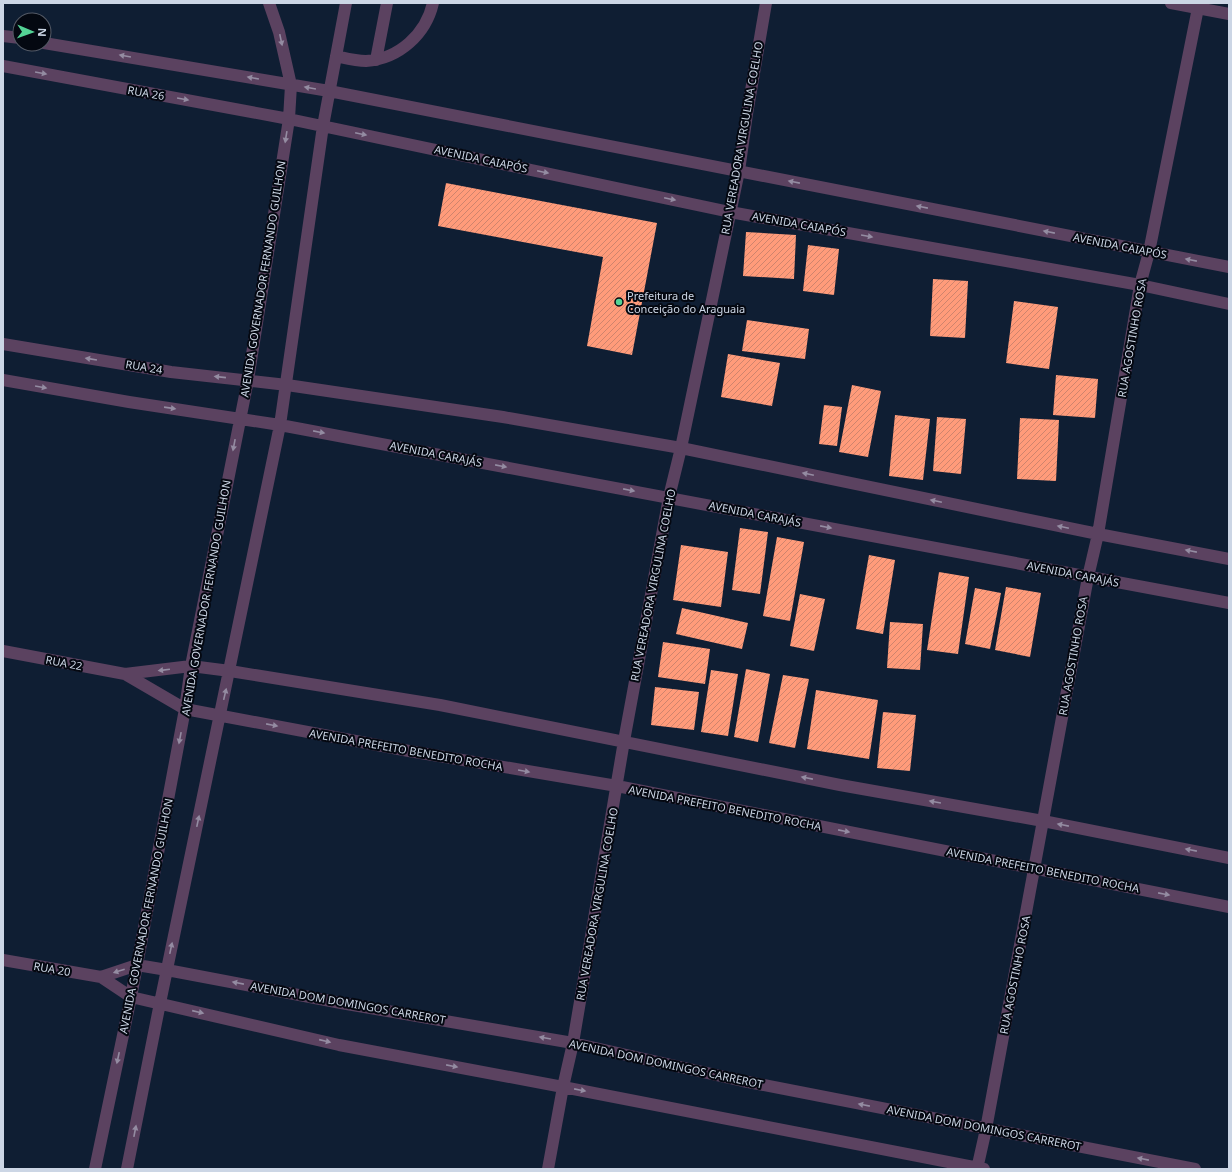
<svg xmlns="http://www.w3.org/2000/svg" width="1232" height="1172" font-family="'Noto Sans',sans-serif">
  <style>
    .building { fill: url(#building-hatch) }
    .lines { fill: none; stroke-linecap: round; stroke-linejoin: round }
    .minor { stroke: #5b4260; stroke-width: 12 }
    .oneway { fill: #948ca2 }
    .poi-dot { fill: #54d396; stroke: #040811; stroke-width: 1.5 }
    .labels { text-anchor: middle; stroke-width: 4; stroke-linejoin: round; paint-order: stroke }
    .street-label { font-size: 11px; fill: #ccd6e5; stroke: #040811 }
    .poi-label { font-size: 11px; fill: #ccd6e5; stroke: #040811; text-anchor: start }
  </style>
  <defs>
    <pattern id="building-hatch" width="6" height="6" patternUnits="userSpaceOnUse"><rect width="6" height="6" fill="#ff9b7a"/><path d="M-1 1l2-2M0 6l6-6M5 7l2-2" fill="none" stroke="#ce846d"/></pattern>
  </defs>
  <rect width="100%" height="100%" fill="#0f1e33"/>
  <path class="building" d="M 446,183 L 657,223 L 632,355 L 587,346 L 603,257 L 438,226 Z
    M 746,232 L 796,235 L 794,279 L 743,276 Z
    M 808,245 L 839,249 L 834,295 L 803,291 Z
    M 933,279 L 968,281 L 965,338 L 930,336 Z
    M 1014,301 L 1058,307 L 1049,369 L 1006,363 Z
    M 747,320 L 809,329 L 805,359 L 742,351 Z
    M 728,354 L 780,363 L 772,406 L 721,397 Z
    M 1056,375 L 1098,379 L 1095,418 L 1053,415 Z
    M 852,385 L 881,391 L 868,457 L 839,452 Z
    M 824,405 L 842,407 L 837,446 L 819,444 Z
    M 895,415 L 930,419 L 923,480 L 889,476 Z
    M 937,417 L 966,419 L 961,474 L 933,471 Z
    M 1020,418 L 1059,420 L 1056,481 L 1017,479 Z
    M 740,528 L 768,532 L 760,594 L 732,590 Z
    M 777,537 L 804,542 L 790,621 L 763,616 Z
    M 681,545 L 728,552 L 721,607 L 673,600 Z
    M 869,555 L 895,560 L 883,634 L 856,629 Z
    M 939,572 L 969,577 L 958,654 L 927,650 Z
    M 1006,587 L 1041,593 L 1030,657 L 995,650 Z
    M 975,588 L 1001,593 L 990,649 L 965,644 Z
    M 800,594 L 825,599 L 814,651 L 790,646 Z
    M 682,608 L 748,623 L 742,649 L 676,634 Z
    M 890,622 L 923,624 L 920,670 L 887,668 Z
    M 663,642 L 710,649 L 705,684 L 658,677 Z
    M 746,669 L 770,674 L 758,742 L 734,737 Z
    M 711,670 L 738,674 L 728,736 L 701,732 Z
    M 783,675 L 809,679 L 795,748 L 769,743 Z
    M 655,687 L 699,692 L 694,730 L 651,725 Z
    M 816,690 L 878,700 L 869,759 L 807,749 Z
    M 883,712 L 916,715 L 910,771 L 877,768 Z"/>
  <g class="lines">
    <path class="minor" d="M 1171,3 L 1229,14
      M 3,36 L 20,38
      M 44,43 L 329,91 L 1229,267
      M 336,56 C 345,58 356,61 366,61 C 399,59 426,34 433,3
      M 376,60 L 387,3
      M 3,66 L 289,119 L 730,212 L 1140,285 L 1229,304
      M 3,344 L 171,372 L 287,385 L 503,417 L 681,448 L 1098,534 L 1229,559
      M 3,380 L 129,402 L 280,425 L 1229,603
      M 3,651 L 125,674 L 191,666 L 230,671 L 440,705 L 840,785 L 1043,821 L 1229,858
      M 125,674 L 185,709 L 409,751 L 617,786 L 1229,907
      M 3,960 L 101,977 L 131,997 L 339,1045 L 563,1087 L 984,1169
      M 101,977 L 137,965 L 167,970 L 341,1003 L 573,1043 L 743,1081 L 1195,1169
      M 95,1169 L 131,997 L 185,709 L 191,666 L 248,380 L 289,119 L 291,85 L 279,32 L 269,3
      M 127,1169 L 160,1003 L 280,425 L 323,126 L 346,3
      M 548,1169 L 563,1087 L 573,1043 L 624,741 L 669,497 L 681,448 L 739,171 L 747,114 L 766,3
      M 977,1169 L 986,1129 L 1088,577 L 1098,534 L 1140,285 L 1149,252 L 1199,3"/>
  </g>
  <defs><path id="oneway-solid" d="M-6-.8H1V-3.2L6.5 0L1 3.2V.8H-6Z"/></defs>
  <g class="oneway">
    <use href="#oneway-solid" transform="translate(281 40) rotate(78)"/>
    <use href="#oneway-solid" transform="translate(125 56) rotate(-170)"/>
    <use href="#oneway-solid" transform="translate(41 73) rotate(10)"/>
    <use href="#oneway-solid" transform="translate(253 78) rotate(-170)"/>
    <use href="#oneway-solid" transform="translate(310 88) rotate(-170)"/>
    <use href="#oneway-solid" transform="translate(183 99) rotate(10)"/>
    <use href="#oneway-solid" transform="translate(361 134) rotate(12)"/>
    <use href="#oneway-solid" transform="translate(286 137) rotate(99)"/>
    <use href="#oneway-solid" transform="translate(543 172) rotate(12)"/>
    <use href="#oneway-solid" transform="translate(794 182) rotate(-169)"/>
    <use href="#oneway-solid" transform="translate(670 199) rotate(12)"/>
    <use href="#oneway-solid" transform="translate(922 207) rotate(-169)"/>
    <use href="#oneway-solid" transform="translate(1049 232) rotate(-169)"/>
    <use href="#oneway-solid" transform="translate(867 236) rotate(10)"/>
    <use href="#oneway-solid" transform="translate(1191 260) rotate(-169)"/>
    <use href="#oneway-solid" transform="translate(91 359) rotate(-171)"/>
    <use href="#oneway-solid" transform="translate(220 377) rotate(-174)"/>
    <use href="#oneway-solid" transform="translate(41 387) rotate(10)"/>
    <use href="#oneway-solid" transform="translate(170 408) rotate(8)"/>
    <use href="#oneway-solid" transform="translate(319 432) rotate(11)"/>
    <use href="#oneway-solid" transform="translate(234 445) rotate(101)"/>
    <use href="#oneway-solid" transform="translate(501 466) rotate(11)"/>
    <use href="#oneway-solid" transform="translate(808 474) rotate(-168)"/>
    <use href="#oneway-solid" transform="translate(629 490) rotate(11)"/>
    <use href="#oneway-solid" transform="translate(936 501) rotate(-168)"/>
    <use href="#oneway-solid" transform="translate(826 527) rotate(11)"/>
    <use href="#oneway-solid" transform="translate(1063 527) rotate(-168)"/>
    <use href="#oneway-solid" transform="translate(1191 551) rotate(-169)"/>
    <use href="#oneway-solid" transform="translate(164 670) rotate(173)"/>
    <use href="#oneway-solid" transform="translate(225 694) rotate(-77)"/>
    <use href="#oneway-solid" transform="translate(272 725) rotate(11)"/>
    <use href="#oneway-solid" transform="translate(180 738) rotate(101)"/>
    <use href="#oneway-solid" transform="translate(524 771) rotate(10)"/>
    <use href="#oneway-solid" transform="translate(807 778) rotate(-169)"/>
    <use href="#oneway-solid" transform="translate(935 802) rotate(-170)"/>
    <use href="#oneway-solid" transform="translate(198 821) rotate(-78)"/>
    <use href="#oneway-solid" transform="translate(1063 825) rotate(-169)"/>
    <use href="#oneway-solid" transform="translate(844 831) rotate(11)"/>
    <use href="#oneway-solid" transform="translate(1191 850) rotate(-169)"/>
    <use href="#oneway-solid" transform="translate(1164 894) rotate(11)"/>
    <use href="#oneway-solid" transform="translate(171 948) rotate(-78)"/>
    <use href="#oneway-solid" transform="translate(119 971) rotate(162)"/>
    <use href="#oneway-solid" transform="translate(238 983) rotate(-169)"/>
    <use href="#oneway-solid" transform="translate(198 1012) rotate(13)"/>
    <use href="#oneway-solid" transform="translate(545 1038) rotate(-170)"/>
    <use href="#oneway-solid" transform="translate(325 1041) rotate(13)"/>
    <use href="#oneway-solid" transform="translate(118 1058) rotate(102)"/>
    <use href="#oneway-solid" transform="translate(452 1066) rotate(11)"/>
    <use href="#oneway-solid" transform="translate(580 1090) rotate(11)"/>
    <use href="#oneway-solid" transform="translate(864 1105) rotate(-169)"/>
    <use href="#oneway-solid" transform="translate(135 1131) rotate(-79)"/>
    <use href="#oneway-solid" transform="translate(1143 1159) rotate(-169)"/>
  </g>
  <circle class="poi-dot" cx="619" cy="302" r="4"/>
  <g class="labels">
    <g class="street-label">
      <text transform="translate(146 93) rotate(10)" y="4">RUA 26</text>
      <text transform="translate(742 138) rotate(-80)" y="4">RUA VEREADORA VIRGULINA COELHO</text>
      <text transform="translate(481 159) rotate(12)" y="4">AVENIDA CAIAPÓS</text>
      <text transform="translate(799 224) rotate(10)" y="4">AVENIDA CAIAPÓS</text>
      <text transform="translate(1120 246) rotate(11)" y="4">AVENIDA CAIAPÓS</text>
      <text transform="translate(263 279) rotate(-81)" y="4">AVENIDA GOVERNADOR FERNANDO GUILHON</text>
      <text transform="translate(1132 338) rotate(-80)" y="4">RUA AGOSTINHO ROSA</text>
      <text transform="translate(144 367) rotate(9)" y="4">RUA 24</text>
      <text transform="translate(436 454) rotate(11)" y="4">AVENIDA CARAJÁS</text>
      <text transform="translate(755 514) rotate(11)" y="4">AVENIDA CARAJÁS</text>
      <text transform="translate(1073 574) rotate(11)" y="4">AVENIDA CARAJÁS</text>
      <text transform="translate(653 585) rotate(-79)" y="4">RUA VEREADORA VIRGULINA COELHO</text>
      <text transform="translate(206 598) rotate(-80)" y="4">AVENIDA GOVERNADOR FERNANDO GUILHON</text>
      <text transform="translate(1073 656) rotate(-80)" y="4">RUA AGOSTINHO ROSA</text>
      <text transform="translate(64 663) rotate(11)" y="4">RUA 22</text>
      <text transform="translate(406 750) rotate(10)" y="4">AVENIDA PREFEITO BENEDITO ROCHA</text>
      <text transform="translate(725 808) rotate(11)" y="4">AVENIDA PREFEITO BENEDITO ROCHA</text>
      <text transform="translate(1043 870) rotate(11)" y="4">AVENIDA PREFEITO BENEDITO ROCHA</text>
      <text transform="translate(597 904) rotate(-80)" y="4">RUA VEREADORA VIRGULINA COELHO</text>
      <text transform="translate(146 916) rotate(-79)" y="4">AVENIDA GOVERNADOR FERNANDO GUILHON</text>
      <text transform="translate(52 969) rotate(10)" y="4">RUA 20</text>
      <text transform="translate(1015 975) rotate(-79)" y="4">RUA AGOSTINHO ROSA</text>
      <text transform="translate(348 1003) rotate(10)" y="4">AVENIDA DOM DOMINGOS CARREROT</text>
      <text transform="translate(666 1064) rotate(12)" y="4">AVENIDA DOM DOMINGOS CARREROT</text>
      <text transform="translate(984 1128) rotate(11)" y="4">AVENIDA DOM DOMINGOS CARREROT</text>
    </g>
    <g class="poi-label">
      <text x="627" y="300">Prefeitura de<tspan x="627" dy="13">Conceição do Araguaia</tspan></text>
    </g>
  </g>
  <rect width="1232" height="1172" fill="none" stroke="#ccd6e5" stroke-width="8"/>
  <g transform="translate(32 32) rotate(92)"><circle r="19" fill="#040811" stroke="#545a66"/>
  <path d="M0-3L7 15L0 10L-7 15Z" fill="#54d396"/>
  <text y="-6" font-size="11" font-weight="bold" text-anchor="middle" fill="#ccd6e5">N</text>
  </g>
</svg>
